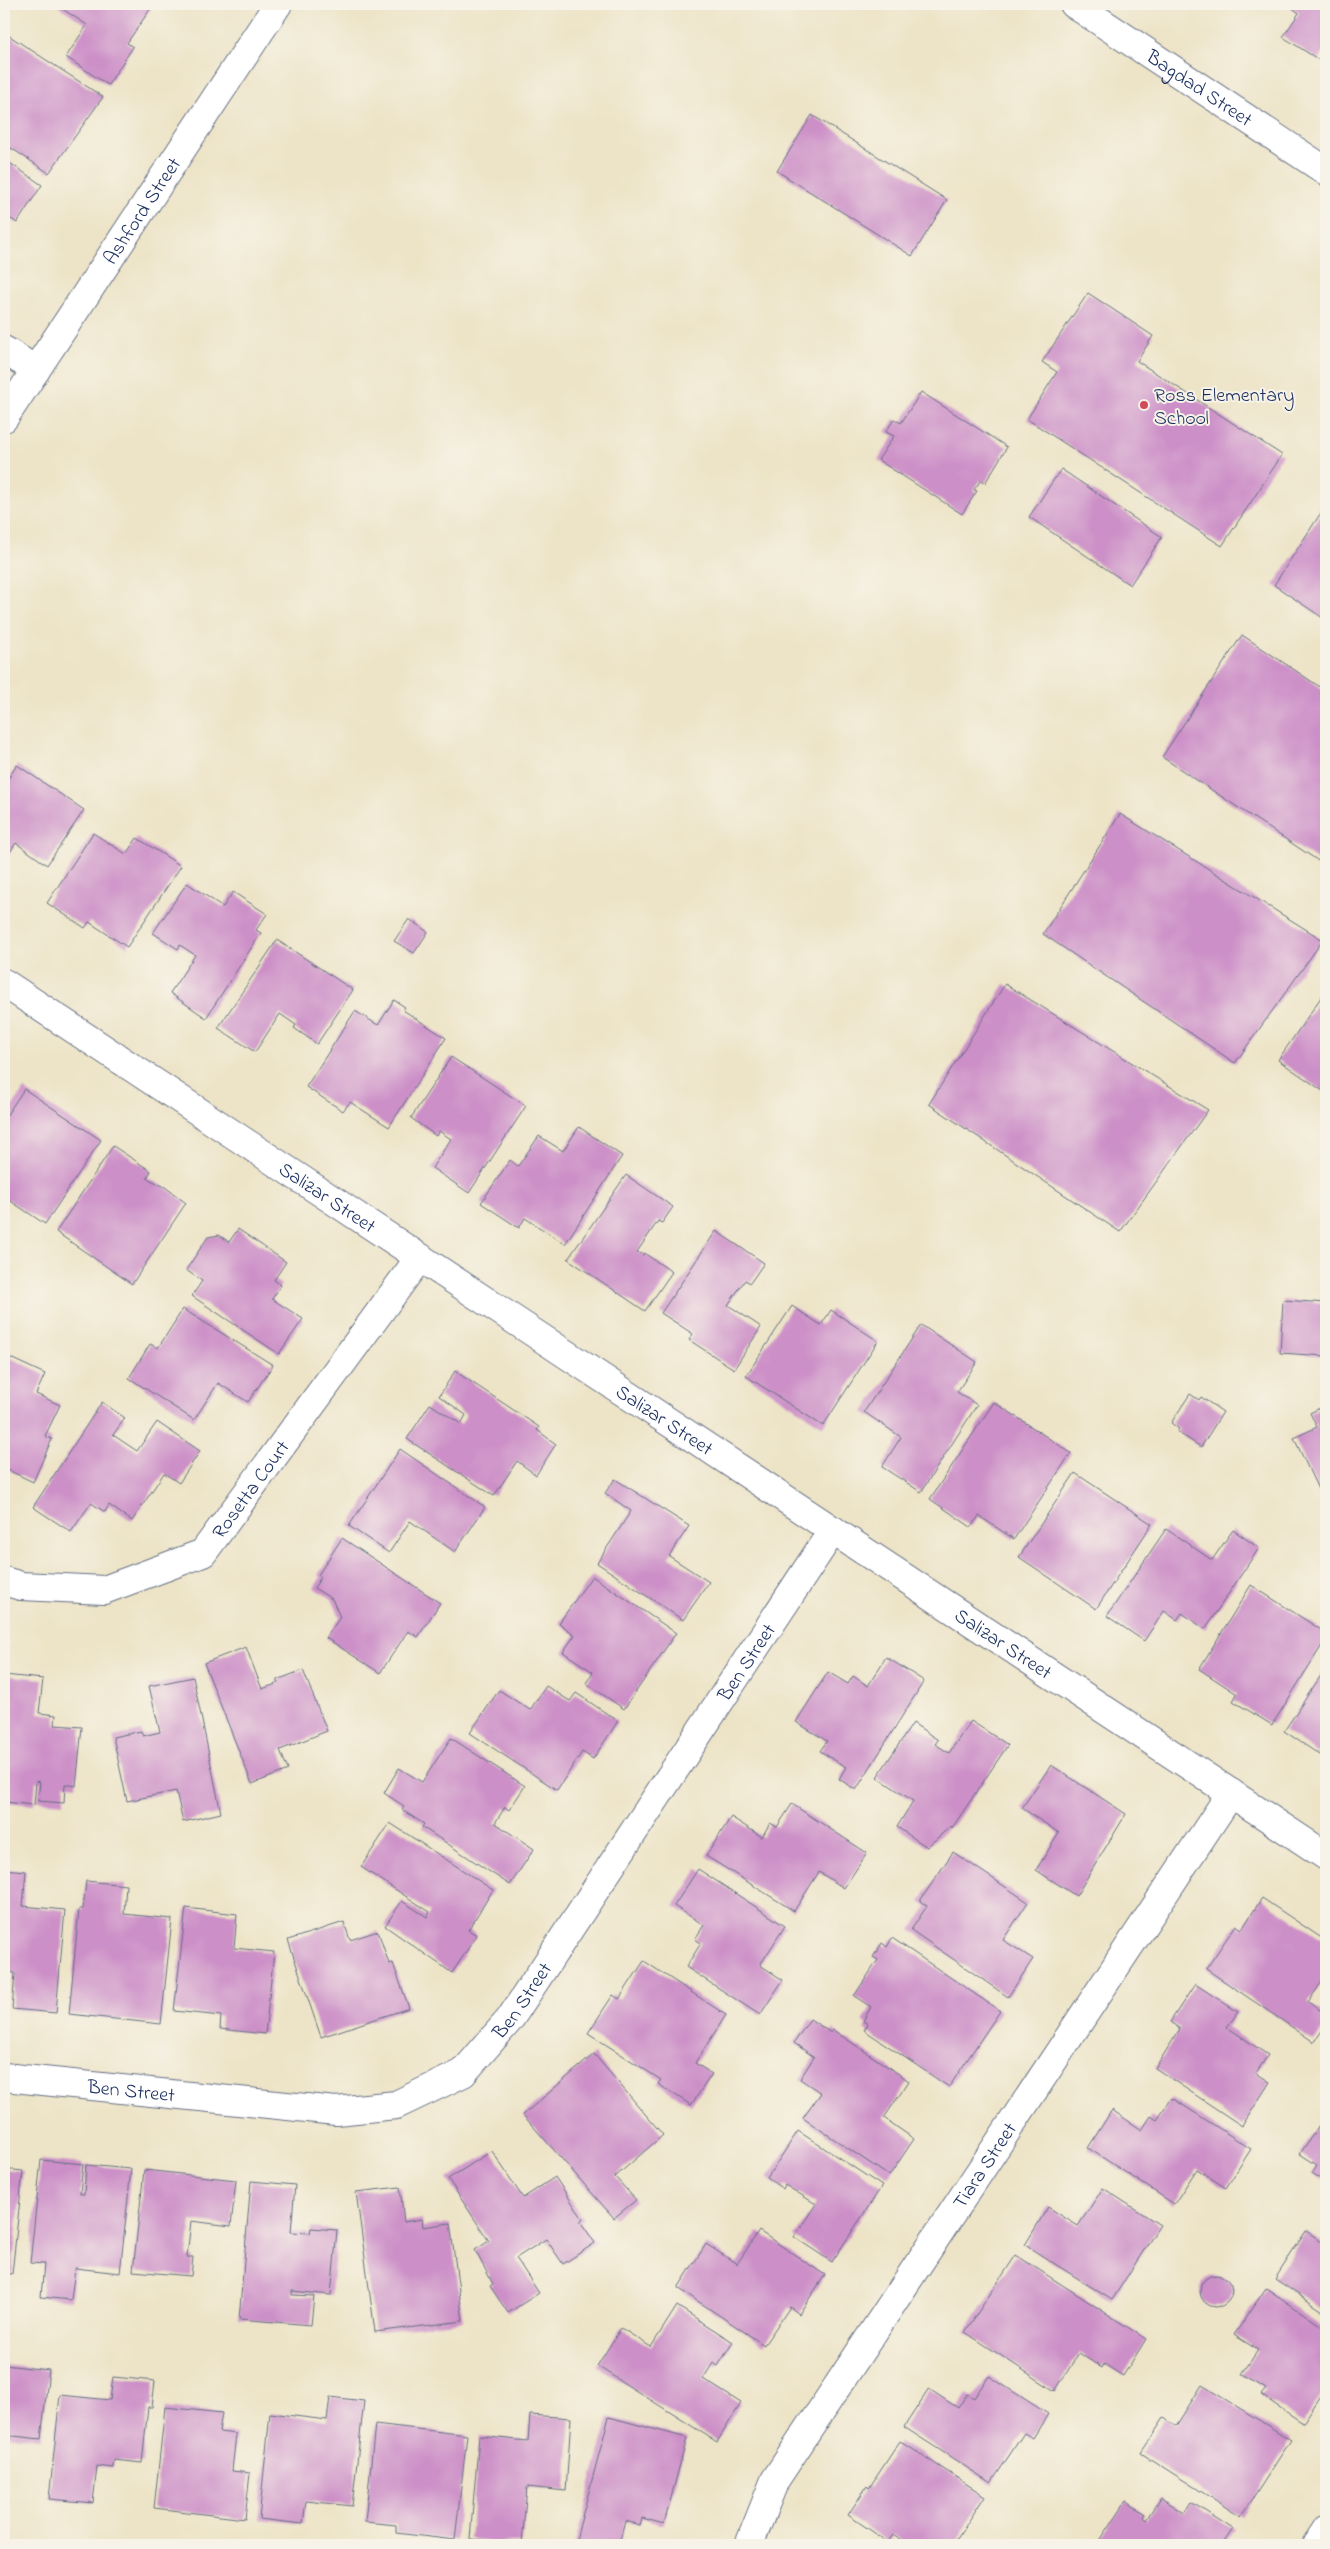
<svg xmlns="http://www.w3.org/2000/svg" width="1330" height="2549" font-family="'Indie Flower',sans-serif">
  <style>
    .building { fill: #cc8fc7 }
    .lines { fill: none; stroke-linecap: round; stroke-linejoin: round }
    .minor-casing { stroke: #646e83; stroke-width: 30 }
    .minor { stroke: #fff; stroke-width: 28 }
    .poi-dot { fill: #d1495b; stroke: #f7f3e8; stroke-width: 2 }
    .labels { text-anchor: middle; stroke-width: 4; stroke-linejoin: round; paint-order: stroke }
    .street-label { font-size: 20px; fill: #1b2f5e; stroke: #f7f3e8 }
    .poi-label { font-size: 20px; fill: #1b2f5e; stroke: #f7f3e8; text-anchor: start }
  </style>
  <rect width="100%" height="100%" fill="#f7f3e8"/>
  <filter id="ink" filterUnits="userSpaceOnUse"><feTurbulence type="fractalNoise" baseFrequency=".02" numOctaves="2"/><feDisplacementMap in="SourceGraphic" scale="10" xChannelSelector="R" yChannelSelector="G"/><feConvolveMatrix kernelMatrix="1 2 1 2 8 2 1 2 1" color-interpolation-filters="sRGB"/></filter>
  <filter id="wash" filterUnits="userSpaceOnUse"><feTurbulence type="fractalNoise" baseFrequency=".0096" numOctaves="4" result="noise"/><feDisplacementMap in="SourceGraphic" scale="20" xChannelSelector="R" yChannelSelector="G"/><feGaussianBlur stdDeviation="1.12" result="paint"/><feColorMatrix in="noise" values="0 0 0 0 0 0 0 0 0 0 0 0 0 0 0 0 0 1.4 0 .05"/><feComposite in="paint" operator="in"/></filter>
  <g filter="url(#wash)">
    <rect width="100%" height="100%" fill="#ede4c7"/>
    <g id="blocks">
      <path class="building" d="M 55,4 L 147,4 L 151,8 L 127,43 L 133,47 L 108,85 L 66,57 L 87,25 Z
        M 1287,4 L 1326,4 L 1326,49 L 1319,60 L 1283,37 L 1299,13 Z
        M 5,33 L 103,97 L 49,173 L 11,148 L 7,154 L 4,152 Z
        M 812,115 L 947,200 L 912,256 L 777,171 Z
        M 4,159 L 42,185 L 17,223 L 8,217 L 4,223 Z
        M 1088,293 L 1153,336 L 1137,361 L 1282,455 L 1222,546 L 1027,419 L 1057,372 L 1042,362 Z
        M 921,392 L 1007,447 L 985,483 L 981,480 L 974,490 L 977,491 L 962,514 L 878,460 L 894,436 L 886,432 L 894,419 L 901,423 Z
        M 1061,469 L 1162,537 L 1130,585 L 1029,517 Z
        M 1326,505 L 1326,620 L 1274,585 Z
        M 1242,635 L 1326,691 L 1326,866 L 1162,757 Z
        M 17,765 L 84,810 L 47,865 L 16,843 L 4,861 L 4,785 Z
        M 1120,814 L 1323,940 L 1235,1063 L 1043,934 Z
        M 93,833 L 126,854 L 137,838 L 181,866 L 127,947 L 89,922 L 85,928 L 47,903 Z
        M 187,883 L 223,907 L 233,892 L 267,914 L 256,930 L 261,933 L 206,1018 L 170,993 L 195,955 L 180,945 L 178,949 L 153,933 Z
        M 409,919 L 428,932 L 414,953 L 394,941 Z
        M 277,940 L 353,990 L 317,1044 L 294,1028 L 296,1025 L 280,1014 L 255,1052 L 218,1028 Z
        M 1005,984 L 1208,1110 L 1120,1232 L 929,1104 Z
        M 1326,990 L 1326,1093 L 1278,1060 Z
        M 394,1000 L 405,1007 L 403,1010 L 446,1038 L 389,1127 L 350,1102 L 343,1111 L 306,1087 L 355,1011 L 378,1025 Z
        M 451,1057 L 526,1106 L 469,1193 L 432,1168 L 451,1139 L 439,1131 L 436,1136 L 411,1118 Z
        M 24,1089 L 101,1140 L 45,1224 L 6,1198 L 4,1202 L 4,1119 Z
        M 579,1127 L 622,1156 L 565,1244 L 525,1218 L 519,1228 L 481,1203 L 510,1160 L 518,1166 L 539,1136 L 563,1151 Z
        M 113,1146 L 151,1171 L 147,1178 L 165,1187 L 186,1203 L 132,1284 L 56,1232 Z
        M 626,1175 L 673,1207 L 662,1223 L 658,1221 L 637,1252 L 643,1255 L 644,1253 L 672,1272 L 645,1311 L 568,1259 Z
        M 238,1229 L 286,1262 L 274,1280 L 281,1285 L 272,1299 L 303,1319 L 279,1354 L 192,1296 L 202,1281 L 186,1270 L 208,1237 L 219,1235 L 229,1242 Z
        M 716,1231 L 764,1263 L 750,1283 L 745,1280 L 728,1305 L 761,1327 L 734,1369 L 689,1340 L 693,1334 L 661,1313 Z
        M 1283,1300 L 1326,1303 L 1326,1356 L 1280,1353 Z
        M 792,1306 L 821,1325 L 831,1310 L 878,1341 L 823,1426 L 746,1376 Z
        M 183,1309 L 273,1365 L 248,1402 L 218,1383 L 194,1420 L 129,1378 L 150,1344 L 158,1348 Z
        M 921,1325 L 977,1362 L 957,1392 L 977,1405 L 921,1492 L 882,1467 L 901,1437 L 864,1412 Z
        M 4,1355 L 45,1374 L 36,1394 L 60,1405 L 45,1436 L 52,1439 L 33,1482 L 4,1468 Z
        M 455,1371 L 539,1427 L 537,1430 L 556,1444 L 536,1475 L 517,1461 L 494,1496 L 407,1439 L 430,1404 L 461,1424 L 466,1415 L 439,1396 Z
        M 1190,1394 L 1199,1400 L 1201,1397 L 1223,1412 L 1201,1447 L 1177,1432 L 1179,1429 L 1171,1423 Z
        M 102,1402 L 125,1418 L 113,1435 L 137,1451 L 157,1422 L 200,1451 L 179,1483 L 164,1473 L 132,1521 L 109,1505 L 105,1512 L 91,1503 L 71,1532 L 33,1507 Z
        M 994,1402 L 1071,1453 L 1014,1539 L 979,1516 L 971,1527 L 930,1499 Z
        M 1326,1405 L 1326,1506 L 1294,1438 L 1317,1427 L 1310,1413 Z
        M 400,1449 L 485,1507 L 455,1552 L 410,1521 L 389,1553 L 349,1526 Z
        M 1075,1473 L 1152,1524 L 1096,1609 L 1019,1557 Z
        M 615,1479 L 689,1526 L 669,1556 L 709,1582 L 683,1620 L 597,1563 L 631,1511 L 605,1493 Z
        M 1166,1529 L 1212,1560 L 1233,1530 L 1259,1548 L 1205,1629 L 1182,1613 L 1177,1620 L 1164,1611 L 1144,1641 L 1107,1616 Z
        M 342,1538 L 440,1603 L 418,1637 L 408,1631 L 380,1673 L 326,1638 L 340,1617 L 332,1599 L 314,1588 L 321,1577 L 318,1575 Z
        M 592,1576 L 676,1633 L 624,1709 L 586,1683 L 593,1672 L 563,1652 L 575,1635 L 559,1623 Z
        M 1251,1585 L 1326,1633 L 1326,1639 L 1272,1725 L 1233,1701 L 1237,1694 L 1199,1669 Z
        M 246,1647 L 262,1689 L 279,1683 L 277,1680 L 303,1670 L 327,1731 L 280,1750 L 288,1770 L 252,1784 L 204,1663 Z
        M 886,1657 L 924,1681 L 856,1790 L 839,1779 L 846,1767 L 820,1751 L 827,1741 L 796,1722 L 828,1672 L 848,1684 L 853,1676 L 868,1686 Z
        M 1326,1668 L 1326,1746 L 1320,1755 L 1284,1731 Z
        M 4,1675 L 43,1679 L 39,1713 L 56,1715 L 55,1725 L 82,1727 L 76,1786 L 65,1784 L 64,1803 L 38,1801 L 40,1782 L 36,1781 L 34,1805 L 4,1802 Z
        M 193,1677 L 221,1813 L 183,1822 L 176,1791 L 127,1801 L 113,1737 L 141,1731 L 143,1736 L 160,1732 L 149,1686 Z
        M 546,1686 L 570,1701 L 576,1693 L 618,1721 L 593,1759 L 582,1752 L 557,1790 L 470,1733 L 499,1690 L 530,1710 Z
        M 971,1721 L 1008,1745 L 952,1828 L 951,1826 L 927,1847 L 897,1827 L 913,1801 L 877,1777 L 913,1723 L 938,1740 L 935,1744 L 949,1753 Z
        M 451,1738 L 525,1786 L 509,1810 L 505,1807 L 495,1823 L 534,1849 L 510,1885 L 422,1827 L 424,1824 L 402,1810 L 404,1806 L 384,1793 L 399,1768 L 422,1782 Z
        M 1051,1765 L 1126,1814 L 1076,1896 L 1036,1870 L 1059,1833 L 1022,1808 Z
        M 792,1804 L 867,1853 L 844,1888 L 819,1872 L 794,1911 L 706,1856 L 731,1817 L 762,1837 L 770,1823 L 777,1827 Z
        M 390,1823 L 493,1890 L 468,1930 L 477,1935 L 452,1973 L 385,1926 L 402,1901 L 427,1917 L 430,1912 L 361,1867 Z
        M 953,1852 L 1028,1902 L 1003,1940 L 1033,1959 L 1008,1997 L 911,1930 L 927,1906 L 920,1901 Z
        M 4,1869 L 26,1871 L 23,1906 L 65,1910 L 56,2013 L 12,2009 L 15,1973 L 4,1972 Z
        M 698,1869 L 785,1926 L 760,1965 L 783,1980 L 760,2015 L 686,1967 L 701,1943 L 695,1939 L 704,1925 L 674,1906 Z
        M 86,1881 L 126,1885 L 124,1914 L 172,1919 L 161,2024 L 69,2014 L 79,1909 L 83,1909 Z
        M 1262,1898 L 1326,1941 L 1326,1976 L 1308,2002 L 1326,2014 L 1326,2025 L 1314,2042 L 1206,1969 L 1236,1925 L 1242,1929 Z
        M 186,1908 L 237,1914 L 234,1948 L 274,1952 L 265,2034 L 220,2029 L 221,2016 L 174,2011 Z
        M 344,1922 L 350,1940 L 378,1931 L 389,1964 L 393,1963 L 409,2008 L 321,2037 L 288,1940 Z
        M 892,1938 L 1000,2011 L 949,2087 L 864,2030 L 868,2024 L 863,2021 L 871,2007 L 854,1996 L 878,1960 L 873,1957 L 882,1943 L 887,1947 Z
        M 644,1961 L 726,2015 L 695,2063 L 712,2074 L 691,2105 L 658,2084 L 661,2080 L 588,2033 L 613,1995 L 619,1999 Z
        M 1195,1984 L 1238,2012 L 1227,2027 L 1268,2055 L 1256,2073 L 1270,2082 L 1242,2126 L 1155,2068 L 1180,2029 L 1170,2022 Z
        M 810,2019 L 831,2033 L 833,2030 L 909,2081 L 884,2118 L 914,2139 L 889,2176 L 803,2118 L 821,2093 L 800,2079 L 814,2057 L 794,2043 Z
        M 594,2054 L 663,2135 L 615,2177 L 636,2200 L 614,2218 L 523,2115 Z
        M 1172,2098 L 1251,2149 L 1226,2188 L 1197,2169 L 1174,2204 L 1088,2148 L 1112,2110 L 1142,2130 L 1151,2116 L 1157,2120 Z
        M 1321,2122 L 1326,2126 L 1326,2182 L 1312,2173 L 1317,2165 L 1300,2154 Z
        M 798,2131 L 882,2186 L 832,2262 L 794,2237 L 816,2204 L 785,2185 L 783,2189 L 767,2178 Z
        M 492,2151 L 523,2198 L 555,2177 L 583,2219 L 580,2221 L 595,2243 L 563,2264 L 546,2239 L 516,2258 L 539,2293 L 508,2313 L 490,2286 L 493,2284 L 475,2250 L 489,2241 L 448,2179 Z
        M 41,2160 L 83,2164 L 80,2194 L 84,2194 L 86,2165 L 131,2169 L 120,2273 L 75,2268 L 71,2300 L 41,2297 L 44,2264 L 30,2263 Z
        M 4,2169 L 23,2171 L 12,2274 L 4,2273 Z
        M 144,2170 L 236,2180 L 231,2226 L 191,2221 L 187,2257 L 193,2257 L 191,2276 L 133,2271 Z
        M 251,2181 L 295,2185 L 291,2232 L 310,2233 L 311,2228 L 337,2230 L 331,2295 L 292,2291 L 292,2295 L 314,2296 L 311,2325 L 239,2319 Z
        M 400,2187 L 404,2222 L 422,2219 L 423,2227 L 450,2223 L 463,2321 L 375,2332 L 356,2192 Z
        M 1103,2188 L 1160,2225 L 1112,2300 L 1025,2245 L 1048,2207 L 1078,2226 Z
        M 759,2231 L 825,2275 L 799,2314 L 790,2307 L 764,2345 L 678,2288 L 706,2244 L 737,2264 Z
        M 1306,2231 L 1323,2242 L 1321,2245 L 1326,2249 L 1326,2313 L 1275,2279 Z
        M 1016,2255 L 1146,2339 L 1123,2376 L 1104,2364 L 1102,2368 L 1079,2353 L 1055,2391 L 965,2332 Z
        M1200 2291a16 16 0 1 1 32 0a16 16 0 1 1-32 0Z
        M 1266,2288 L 1326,2329 L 1326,2372 L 1321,2380 L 1326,2383 L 1326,2388 L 1303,2423 L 1261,2395 L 1266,2389 L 1242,2374 L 1258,2350 L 1234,2335 Z
        M 677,2306 L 733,2342 L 718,2366 L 713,2363 L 703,2379 L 741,2403 L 717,2442 L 597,2366 L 621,2328 L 651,2347 Z
        M 4,2365 L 49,2370 L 41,2439 L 4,2435 Z
        M 989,2376 L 1048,2414 L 1033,2438 L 1024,2433 L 991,2483 L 904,2427 L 929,2389 L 958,2408 L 967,2394 L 974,2398 Z
        M 113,2377 L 155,2381 L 152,2407 L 148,2407 L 142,2463 L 114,2460 L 113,2468 L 97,2466 L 93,2503 L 49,2499 L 60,2395 L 110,2400 Z
        M 1202,2385 L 1291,2440 L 1241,2517 L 1141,2453 L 1164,2418 L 1176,2426 Z
        M 330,2397 L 364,2401 L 352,2506 L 306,2501 L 303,2524 L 259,2519 L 270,2413 L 327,2420 Z
        M 165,2407 L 222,2413 L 219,2432 L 236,2434 L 232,2471 L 250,2473 L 245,2519 L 154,2508 Z
        M 530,2415 L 571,2418 L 566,2491 L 527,2487 L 522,2544 L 470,2539 L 479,2436 L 528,2441 Z
        M 609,2417 L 687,2438 L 664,2524 L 642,2518 L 640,2525 L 625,2521 L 619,2545 L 582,2545 L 575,2543 Z
        M 375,2424 L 467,2435 L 455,2540 L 396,2533 L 396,2525 L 365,2522 Z
        M 900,2441 L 985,2496 L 953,2545 L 908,2545 L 893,2535 L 888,2542 L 848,2515 L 867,2486 L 869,2488 Z
        M 1160,2498 L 1184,2513 L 1191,2502 L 1233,2529 L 1222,2545 L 1097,2545 L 1126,2501 L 1145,2514 L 1143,2517 L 1146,2520 Z"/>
    </g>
  </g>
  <g filter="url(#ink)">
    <use href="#blocks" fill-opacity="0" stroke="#646e83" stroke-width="1"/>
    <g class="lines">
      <defs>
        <g id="minor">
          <path id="s1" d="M 1074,4 L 1326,171"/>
          <path d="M 4,350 L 36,370"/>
          <path id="s2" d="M 4,418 L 278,4"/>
          <path id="s3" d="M 4,983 L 1326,1856"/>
          <path id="s4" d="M 4,1581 L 21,1586 L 104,1590 L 203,1553 L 420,1257"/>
          <path id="s5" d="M 4,2077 L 336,2111 L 396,2105 L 463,2073 L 510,2019 L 833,1530"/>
          <path id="s6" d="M 749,2545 L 775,2480 L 1231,1793"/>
          <path d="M 1316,2545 L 1326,2530"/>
        </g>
      </defs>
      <use href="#minor" class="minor-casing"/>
      <use href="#minor" class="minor"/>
    </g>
  </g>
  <circle class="poi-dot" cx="1144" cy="405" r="5"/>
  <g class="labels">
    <g class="street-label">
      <text dy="7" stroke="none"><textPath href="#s1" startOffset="151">Bagdad Street</textPath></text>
      <text dy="7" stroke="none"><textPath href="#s2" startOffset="249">Ashford Street</textPath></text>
      <text dy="7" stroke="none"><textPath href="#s3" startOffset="388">Salizar Street</textPath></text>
      <text dy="7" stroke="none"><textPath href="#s3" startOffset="792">Salizar Street</textPath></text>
      <text dy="7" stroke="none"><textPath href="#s4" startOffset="286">Rosetta Court</textPath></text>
      <text dy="7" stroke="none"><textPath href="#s3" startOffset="1198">Salizar Street</textPath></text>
      <text dy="7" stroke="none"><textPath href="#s5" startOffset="968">Ben Street</textPath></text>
      <text dy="7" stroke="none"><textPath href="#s5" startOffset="562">Ben Street</textPath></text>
      <text dy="7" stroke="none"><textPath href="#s5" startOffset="128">Ben Street</textPath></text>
      <text dy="7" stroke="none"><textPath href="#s6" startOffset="448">Tiara Street</textPath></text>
    </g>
    <g class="poi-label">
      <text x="1154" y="401">Ross Elementary<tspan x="1154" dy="23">School</tspan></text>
    </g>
  </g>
  <rect width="1330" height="2549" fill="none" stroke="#f7f3e8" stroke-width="20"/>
</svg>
